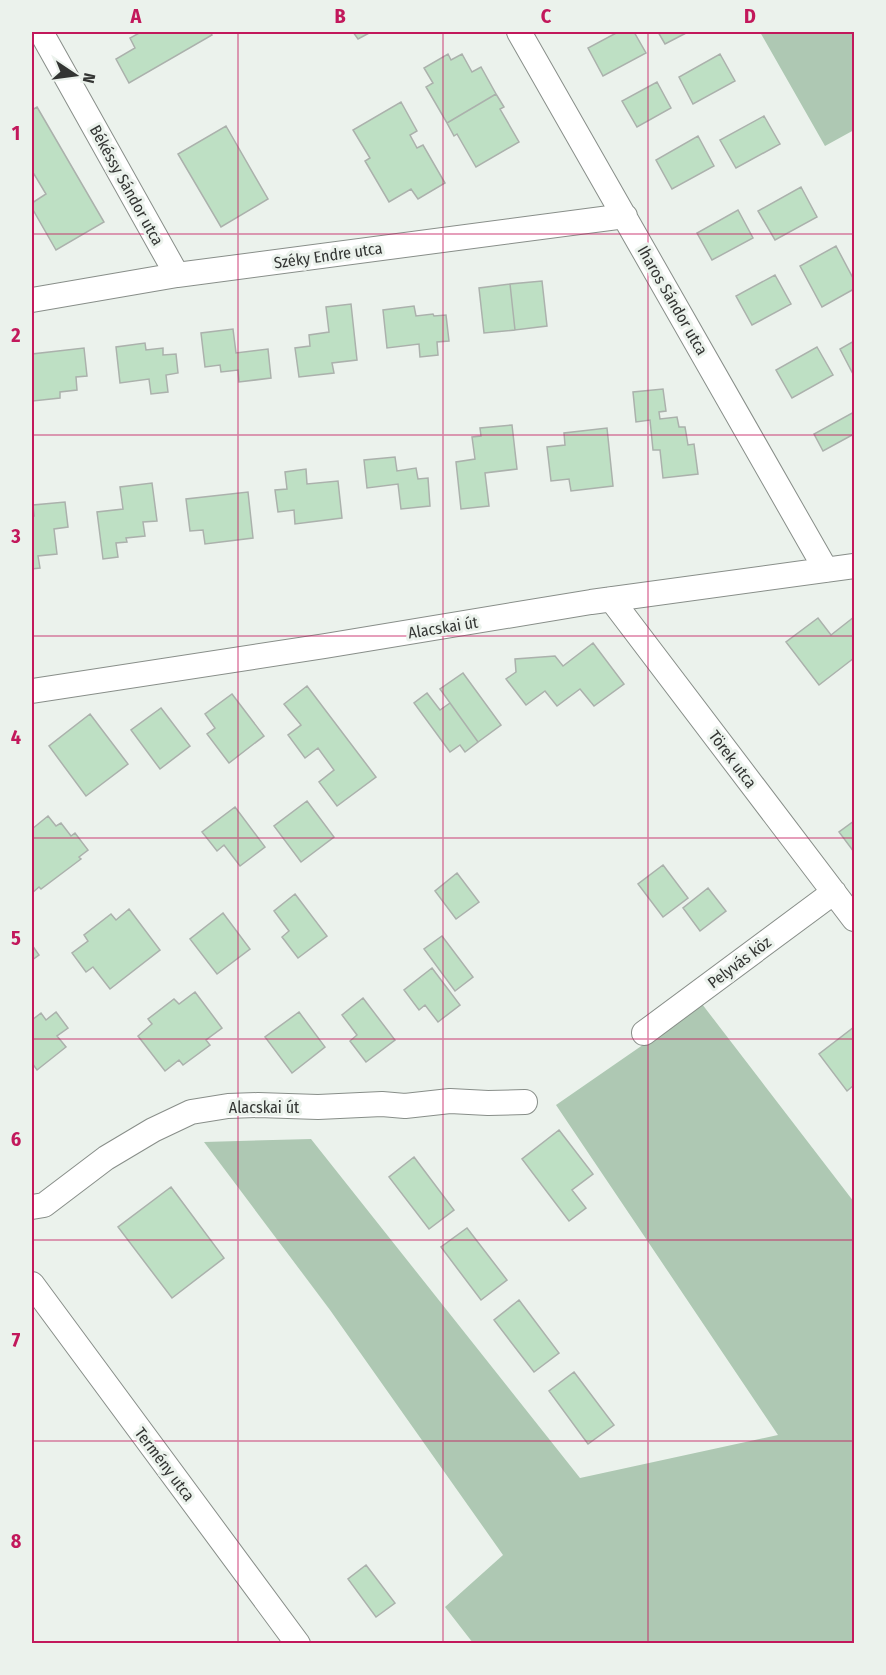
<svg xmlns="http://www.w3.org/2000/svg" width="886" height="1675" font-family="'Fira Sans Condensed',sans-serif">
  <style>
    .green { fill: #aec8b3 }
    .building { fill: #bee0c4; stroke: #abb1ac; stroke-width: 1.5 }
    .lines { fill: none; stroke-linecap: round; stroke-linejoin: round }
    .street-casing { stroke: #888e89; stroke-width: 26 }
    .street { stroke: #fff; stroke-width: 24 }
    .grid { fill: none; stroke: #c2185b; stroke-width: 1.5; stroke-opacity: 0.55 }
    .labels { text-anchor: middle; stroke-width: 6; stroke-linejoin: round; paint-order: stroke }
    .street-label { font-size: 16px; fill: #333533; stroke: #ebf2ec }
    .neatline { fill: none; stroke: #c2185b; stroke-width: 2 }
    .grid-label { font-size: 20px; text-anchor: middle; font-weight: bold; fill: #c2185b }
  </style>
  <rect width="100%" height="100%" fill="#ebf2ec"/>
  <path class="green" d="M 760,32 L 854,32 L 854,130 L 825,146 Z
    M 702,1004 L 854,1202 L 854,1643 L 473,1643 L 445,1607 L 503,1555 L 330,1310 L 204,1142 L 311,1139 L 580,1478 L 778,1435 L 556,1105 Z"/>
  <path class="building" d="M 141,32 L 210,32 L 212,35 L 129,83 L 116,59 L 135,48 L 130,38 Z
    M 353,32 L 371,32 L 358,39 Z
    M 618,32 L 634,32 L 646,53 L 603,76 L 588,48 Z
    M 658,32 L 688,32 L 665,44 Z
    M 448,54 L 451,60 L 462,54 L 472,72 L 481,67 L 496,94 L 447,123 L 426,87 L 433,83 L 424,68 Z
    M 720,54 L 735,81 L 693,104 L 679,77 Z
    M 657,82 L 671,108 L 637,127 L 622,101 Z
    M 496,94 L 504,107 L 500,109 L 519,142 L 476,167 L 457,134 L 454,136 L 447,123 Z
    M 401,102 L 417,131 L 410,135 L 417,148 L 423,145 L 445,183 L 418,199 L 411,189 L 389,202 L 365,161 L 370,158 L 353,130 Z
    M 37,107 L 104,222 L 56,250 L 32,208 L 32,203 L 46,194 L 34,174 L 32,175 L 32,110 Z
    M 764,116 L 780,144 L 736,168 L 720,140 Z
    M 226,126 L 268,199 L 221,227 L 178,154 Z
    M 698,136 L 714,166 L 672,189 L 656,160 Z
    M 801,187 L 817,217 L 775,240 L 758,211 Z
    M 738,210 L 753,238 L 712,260 L 697,233 Z
    M 836,246 L 854,280 L 854,289 L 822,307 L 800,266 Z
    M 775,275 L 791,304 L 752,325 L 736,296 Z
    M 542,281 L 547,326 L 515,330 L 510,284 Z
    M 510,284 L 515,330 L 484,333 L 479,288 Z
    M 351,304 L 357,360 L 332,363 L 334,373 L 299,377 L 295,348 L 310,346 L 309,335 L 329,332 L 326,307 Z
    M 414,306 L 416,316 L 433,314 L 434,316 L 446,315 L 449,341 L 437,342 L 438,355 L 420,357 L 419,344 L 387,348 L 383,310 Z
    M 233,329 L 236,353 L 268,349 L 271,378 L 239,382 L 238,370 L 221,372 L 220,365 L 205,367 L 201,333 Z
    M 854,341 L 854,376 L 840,349 Z
    M 145,343 L 146,350 L 163,348 L 163,355 L 176,354 L 178,373 L 166,375 L 168,392 L 151,394 L 149,379 L 120,383 L 116,347 Z
    M 817,347 L 833,375 L 792,398 L 776,370 Z
    M 84,348 L 87,376 L 76,377 L 77,390 L 60,392 L 60,398 L 33,401 L 32,354 Z
    M 663,389 L 666,411 L 659,412 L 660,419 L 677,417 L 679,427 L 685,427 L 688,445 L 694,444 L 698,474 L 663,478 L 660,450 L 653,450 L 650,420 L 636,422 L 633,392 Z
    M 854,412 L 854,434 L 823,451 L 814,434 Z
    M 512,425 L 517,469 L 485,473 L 489,506 L 461,509 L 456,462 L 475,459 L 472,437 L 481,436 L 480,428 Z
    M 607,428 L 613,486 L 571,491 L 569,479 L 551,481 L 547,447 L 565,445 L 564,433 Z
    M 395,457 L 397,471 L 416,468 L 418,479 L 428,478 L 430,506 L 401,509 L 398,484 L 367,488 L 364,460 Z
    M 306,469 L 307,484 L 338,481 L 342,518 L 295,524 L 294,510 L 278,512 L 275,490 L 287,489 L 285,472 Z
    M 152,483 L 157,521 L 143,522 L 145,536 L 126,538 L 127,542 L 116,543 L 118,557 L 103,559 L 97,512 L 123,509 L 120,487 Z
    M 248,492 L 253,538 L 205,544 L 203,530 L 190,531 L 186,499 Z
    M 65,502 L 68,527 L 54,529 L 57,554 L 38,556 L 40,568 L 32,569 L 32,516 L 34,516 L 33,505 Z
    M 854,617 L 854,658 L 819,685 L 786,642 L 818,618 L 831,635 Z
    M 593,643 L 624,684 L 594,706 L 580,689 L 557,706 L 545,691 L 526,705 L 506,679 L 516,672 L 515,659 L 555,656 L 563,666 Z
    M 463,673 L 501,725 L 478,742 L 440,689 Z
    M 307,686 L 376,777 L 337,806 L 319,782 L 334,770 L 318,748 L 305,758 L 288,735 L 301,725 L 284,704 Z
    M 427,693 L 440,710 L 450,703 L 478,742 L 465,752 L 460,745 L 450,752 L 414,703 Z
    M 232,694 L 264,736 L 229,763 L 207,734 L 215,728 L 205,714 Z
    M 161,708 L 190,746 L 160,769 L 131,730 Z
    M 90,714 L 128,764 L 86,796 L 49,746 Z
    M 307,801 L 334,837 L 301,862 L 274,826 Z
    M 235,807 L 265,847 L 240,866 L 224,845 L 217,851 L 202,832 Z
    M 48,816 L 56,826 L 61,823 L 71,836 L 75,833 L 88,850 L 79,857 L 81,859 L 41,889 L 39,887 L 32,893 L 32,829 Z
    M 854,821 L 854,852 L 839,832 Z
    M 663,865 L 688,898 L 663,917 L 638,884 Z
    M 457,873 L 479,902 L 456,919 L 435,891 Z
    M 708,888 L 726,911 L 700,931 L 683,908 Z
    M 295,894 L 327,936 L 298,958 L 282,937 L 289,931 L 274,911 Z
    M 129,909 L 160,950 L 110,989 L 93,967 L 86,972 L 72,953 L 88,941 L 84,935 L 111,914 L 116,920 Z
    M 223,913 L 250,949 L 217,974 L 190,939 Z
    M 442,936 L 473,977 L 455,991 L 424,949 Z
    M 32,945 L 39,955 L 32,960 Z
    M 432,968 L 460,1005 L 438,1022 L 425,1005 L 419,1010 L 404,990 Z
    M 195,992 L 222,1028 L 206,1040 L 210,1045 L 183,1065 L 179,1060 L 165,1071 L 138,1036 L 152,1024 L 148,1019 L 174,999 L 179,1004 Z
    M 363,998 L 395,1040 L 366,1062 L 350,1041 L 357,1035 L 342,1015 Z
    M 56,1012 L 68,1028 L 57,1036 L 66,1047 L 37,1070 L 32,1063 L 32,1020 L 41,1013 L 46,1020 Z
    M 299,1012 L 325,1047 L 292,1073 L 265,1037 Z
    M 854,1027 L 854,1085 L 847,1091 L 819,1054 Z
    M 559,1130 L 593,1174 L 572,1190 L 586,1208 L 569,1221 L 522,1159 Z
    M 414,1157 L 454,1210 L 429,1229 L 389,1177 Z
    M 171,1187 L 224,1258 L 172,1298 L 118,1227 Z
    M 467,1228 L 507,1280 L 481,1300 L 441,1247 Z
    M 519,1300 L 559,1353 L 534,1372 L 494,1320 Z
    M 574,1372 L 614,1425 L 588,1444 L 549,1391 Z
    M 366,1565 L 395,1603 L 376,1617 L 348,1579 Z"/>
  <g class="lines">
    <defs>
      <path id="street" d="M 41,32 L 177,275
        M 519,32 L 826,570
        M 32,300 L 177,275 L 625,216
        M 611,599 L 854,919
        M 32,691 L 325,646 L 591,602 L 854,566
        M 644,1033 L 834,892
        M 32,1207 L 44,1205 L 106,1158 L 153,1130 L 191,1112 L 228,1106 L 258,1105 L 318,1107 L 382,1104 L 405,1106 L 450,1101 L 488,1103 L 525,1102
        M 32,1284 L 298,1644"/>
    </defs>
    <use href="#street" class="street-casing"/>
    <use href="#street" class="street"/>
  </g>
  <path class="grid" d="M 238,32 L 238,1644M 443,32 L 443,1644M 648,32 L 648,1644M 32,234 L 854,234M 32,435 L 854,435M 32,636 L 854,636M 32,838 L 854,838M 32,1039 L 854,1039M 32,1240 L 854,1240M 32,1441 L 854,1441"/>
  <g class="labels">
    <g class="street-label">
      <text transform="translate(127 185) rotate(61)" y="6">Békéssy Sándor utca</text>
      <text transform="translate(328 255) rotate(-8)" y="6">Széky Endre utca</text>
      <text transform="translate(673 300) rotate(60)" y="6">Iharos Sándor utca</text>
      <text transform="translate(443 627) rotate(-9)" y="6">Alacskai út</text>
      <text transform="translate(733 759) rotate(53)" y="6">Törek utca</text>
      <text transform="translate(739 962) rotate(-37)" y="6">Pelyvás köz</text>
      <text x="264" y="1113">Alacskai út</text>
      <text transform="translate(165 1464) rotate(53)" y="6">Termény utca</text>
    </g>
  </g>
  <rect width="886" height="1675" fill="none" stroke="#ebf2ec" stroke-width="66"/>
  <g transform="translate(75 75) rotate(103)" stroke="#ebf2ec" stroke-width="4.5" paint-order="stroke">
  <path d="M0-4.5L10 22L0 15L-10 22Z" fill="#333533"/>
  <text y="-9" font-size="16" font-weight="bold" text-anchor="middle" fill="#333533">N</text>
  </g>
  <rect x="33" y="33" width="820" height="1609" class="neatline"/>
  <g class="grid-label">
    <text x="136" y="23">A</text>
    <text x="340" y="23">B</text>
    <text x="546" y="23">C</text>
    <text x="750" y="23">D</text>
    <text x="16" y="140">1</text>
    <text x="16" y="342">2</text>
    <text x="16" y="543">3</text>
    <text x="16" y="744">4</text>
    <text x="16" y="945">5</text>
    <text x="16" y="1146">6</text>
    <text x="16" y="1347">7</text>
    <text x="16" y="1548">8</text>
  </g>
</svg>
